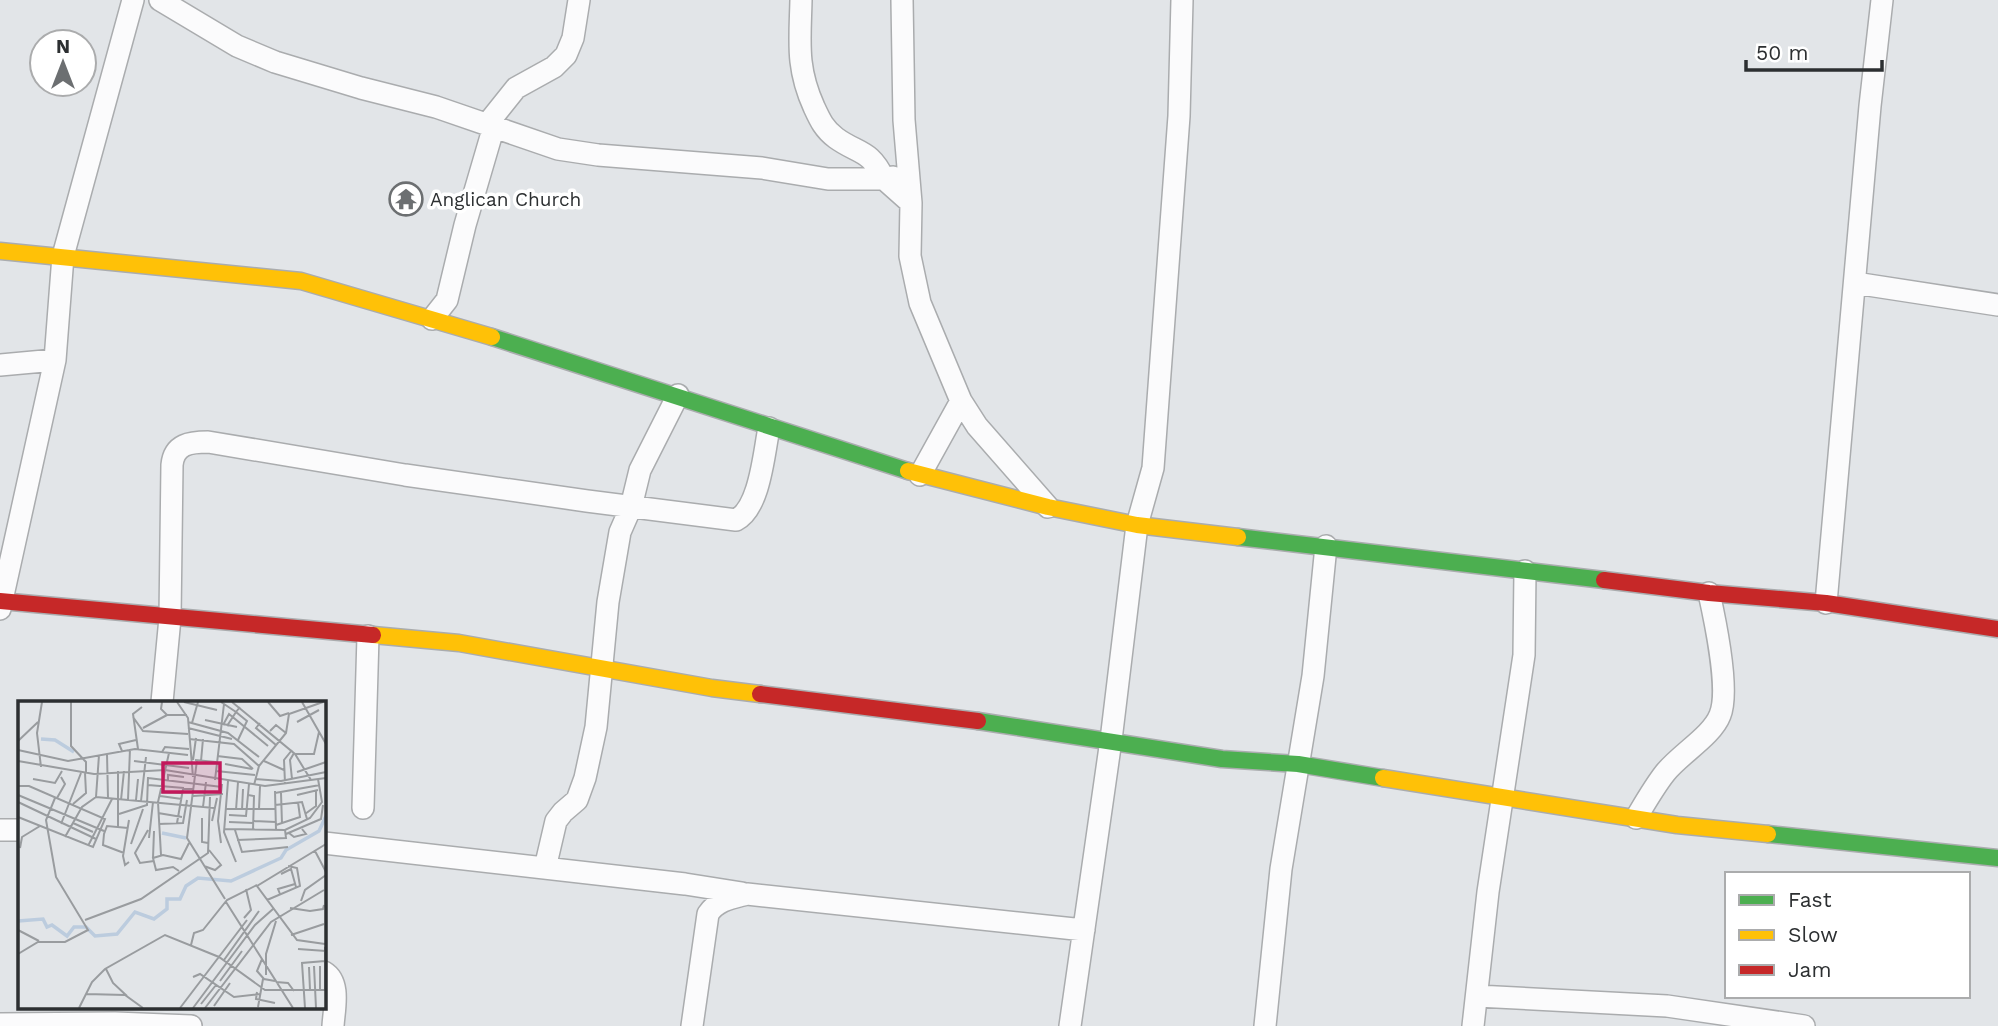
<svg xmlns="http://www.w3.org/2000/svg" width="1998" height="1026" font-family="'Work Sans',sans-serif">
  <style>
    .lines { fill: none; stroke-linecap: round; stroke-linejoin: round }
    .street-casing { stroke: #aaacae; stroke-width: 24 }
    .fast-casing { stroke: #aaacae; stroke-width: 19 }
    .slow-casing { stroke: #aaacae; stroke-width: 19 }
    .jam-casing { stroke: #aaacae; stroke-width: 19 }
    .street { stroke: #fbfbfc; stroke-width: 21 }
    .fast { stroke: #4caf50; stroke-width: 16 }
    .slow { stroke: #ffc107; stroke-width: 16 }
    .jam { stroke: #c62828; stroke-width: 16 }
    .labels { text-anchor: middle; stroke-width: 7; stroke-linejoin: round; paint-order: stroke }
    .poi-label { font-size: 19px; fill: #2c2f31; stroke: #fff; text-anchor: start }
    .inset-river { fill: none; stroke: #bcccde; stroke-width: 3.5 }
    .inset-road { fill: none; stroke: #999c9f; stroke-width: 2 }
    .view { fill: #c2185b; fill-opacity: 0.15; stroke: #c2185b; stroke-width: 3.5 }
    .inset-edge { fill: none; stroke: #2c2f31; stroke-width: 3.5 }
  </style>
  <rect width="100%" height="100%" fill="#e2e5e8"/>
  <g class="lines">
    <defs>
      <path id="street" d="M 160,0 L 237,46 L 275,62 L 361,88 L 436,107 L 558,149 L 598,155 L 762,168 L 828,179 L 884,179 L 911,203
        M 801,0 C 800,42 796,67 814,107 C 820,120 824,129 836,138 C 858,154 870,149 884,179 L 893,177
        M 902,0 L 904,120 L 911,203 L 910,256 L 920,303 L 961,401 L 977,426 L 1048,507
        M 488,123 L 516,88 L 554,67 L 566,55 L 573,38 L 579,0
        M 1855,283 L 1998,305
        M 432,319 L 447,300 L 465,225 L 494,126
        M 0,365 L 55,360
        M 920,475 L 961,401
        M 1826,603 L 1870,106 L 1882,0
        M 0,609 L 55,360 L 63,256 L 133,0
        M 162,702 L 170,618 L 172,465 C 174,444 190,442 208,442 L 405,475 L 587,501 L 736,520 C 760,508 764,452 769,428
        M 363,808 L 368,636
        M 1636,818 C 1645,803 1654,787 1665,773 C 1680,754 1712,736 1720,715 C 1730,691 1715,620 1709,593
        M 0,830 L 19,830
        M 324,843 L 685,884 L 742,893
        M 545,868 L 556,821 L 563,812 L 577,800 L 585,778 L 596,727 L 608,602 L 620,532 L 631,507 L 640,470 L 678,395
        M 324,972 C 341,982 334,1009 333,1026
        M 1477,996 L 1667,1006 L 1804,1026
        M 0,1024 L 115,1023 L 191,1026
        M 692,1026 L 708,914 C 717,900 732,898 747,894 L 1084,930
        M 1070,1026 L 1111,740 L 1137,525 L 1153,468 L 1179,116 L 1182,0
        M 1265,1026 L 1281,869 L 1313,676 L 1326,546
        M 1473,1026 L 1488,892 L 1524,655 L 1525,571"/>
      <path id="fast" d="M 492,337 L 908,471
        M 1238,537 L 1604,580
        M 978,721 L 1222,759 L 1298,764 L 1383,778
        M 1768,834 L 1998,858"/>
      <path id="slow" d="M 0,251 L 301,281 L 492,337
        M 908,471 L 1048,507 L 1137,525 L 1238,537
        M 373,635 L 459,643 L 712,688 L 760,694
        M 1383,778 L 1677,825 L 1768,834"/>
      <path id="jam" d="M 1604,580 L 1709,593 L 1826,603 L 1998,629
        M 0,601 L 373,635
        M 760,694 L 978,721"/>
    </defs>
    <use href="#street" class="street-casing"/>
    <use href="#fast" class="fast-casing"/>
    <use href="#slow" class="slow-casing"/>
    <use href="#jam" class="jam-casing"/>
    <use href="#street" class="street"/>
    <use href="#fast" class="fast"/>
    <use href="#slow" class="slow"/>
    <use href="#jam" class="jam"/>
  </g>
  <defs>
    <symbol id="temple-ring" viewBox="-11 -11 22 22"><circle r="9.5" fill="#fff" stroke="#6c6f71" stroke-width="1.5"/><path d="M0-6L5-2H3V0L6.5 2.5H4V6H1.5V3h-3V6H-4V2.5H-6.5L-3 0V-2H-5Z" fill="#6c6f71"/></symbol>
  </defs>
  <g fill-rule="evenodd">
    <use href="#temple-ring" x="387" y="180" width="38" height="38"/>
  </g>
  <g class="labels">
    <g class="poi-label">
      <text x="430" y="206">Anglican Church</text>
    </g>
  </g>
  <g transform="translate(18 701)">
    <rect width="308" height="308" fill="#e2e5e8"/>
    <path class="inset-river" d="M 23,38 L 37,39 L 56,51M 144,132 L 168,137M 0,220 L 25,218 L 29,226 L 34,224 L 49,235 L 56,226 L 68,226 L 77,235 L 99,233 L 117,211 L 136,218 L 149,208 L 149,198 L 162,198 L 168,185 L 180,177 L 213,180 L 263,157 L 268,149 L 301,130 L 308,115"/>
    <path class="inset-road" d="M 53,1 L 53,45 L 68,61 L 68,72M 144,1 L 143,8 L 149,14 L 169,14M 159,1 L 170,17 L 175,76M 166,1 L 199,9M 203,1 L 218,11 L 209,25M 214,1 L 277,53 L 293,79M 250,1 L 262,15 L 271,12M 284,1 L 308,43M 115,16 L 125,30 L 170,33M 187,19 L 219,26M 170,21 L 210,32 L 241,56M 279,21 L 301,9M 174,22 L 180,1M 242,22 L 238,27 L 258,44M 205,24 L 211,13 L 250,45M 125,27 L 149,14M 170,27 L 214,38M 252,30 L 258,24 L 268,32M 171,38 L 216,43 L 241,65M 220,39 L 229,20 L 218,11 L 222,6M 0,40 L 20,21M 120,48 L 115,13 L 124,6M 0,49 L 50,60 L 117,48 L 170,54M 104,50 L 101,43 L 118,39M 144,51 L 147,46 L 171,48M 89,53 L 90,97M 277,53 L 296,53 L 301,31M 199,55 L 224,58 L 235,68M 175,59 L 178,37M 177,59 L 198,61M 179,59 L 169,137 L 207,198M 0,60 L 76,73 L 147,69 L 247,85 L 308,77M 116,60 L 171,67M 183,60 L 185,38M 246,60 L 266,69M 207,63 L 234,68M 23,66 L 19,32 L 24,1M 198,70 L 237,74M 279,71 L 308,61M 130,77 L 204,86M 15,78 L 37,82 L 44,70M 237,78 L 263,80 L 308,71M 274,78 L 272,59 L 276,52M 197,79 L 206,3M 150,80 L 150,74 L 166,76M 210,80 L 206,131 L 218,161M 267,82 L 266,59 L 274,49M 130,84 L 166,87M 236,84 L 241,65 L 268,32 L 271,13 L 305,1M 0,85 L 11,85 L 87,118 L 75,146 L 0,116M 257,90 L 258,129M 143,91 L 164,92M 257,92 L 302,84M 263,92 L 264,123M 0,94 L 86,130M 230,94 L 236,95 L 235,129M 279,94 L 300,89M 142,95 L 164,98M 175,95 L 205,93M 78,96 L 196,107M 39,97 L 47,83 L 43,76M 103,99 L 106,70M 110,99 L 112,48M 118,99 L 120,78M 123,100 L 128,56M 0,101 L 78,138M 55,103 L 68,92 L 67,72M 257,104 L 284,101 L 289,118M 185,106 L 188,81M 207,108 L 258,108M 241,108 L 242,85M 218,109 L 220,81M 224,109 L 225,88M 140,112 L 164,116M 101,113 L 129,104 L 130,76M 287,113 L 298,105 L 298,90M 211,114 L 228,115 L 231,83M 184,117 L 184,141 L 190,142M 194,120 L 199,97M 236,120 L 258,121M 211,121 L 235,122M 55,122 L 75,131M 159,122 L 165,88 L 176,88M 43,123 L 63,72M 141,123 L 165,122 L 169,99M 258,124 L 282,116 L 280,101M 100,126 L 100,70M 206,128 L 267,129 L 292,117 L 304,101 L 300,78M 130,129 L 117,152 L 122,162 L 136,160M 217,129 L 224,151 L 270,146M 271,132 L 276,136 L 288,133 L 284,128M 268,133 L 303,118 L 305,104M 47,136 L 64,106 L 78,96 L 81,54M 131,137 L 135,101M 219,139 L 268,137 L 267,129M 203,142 L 200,120 L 204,83M 113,143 L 125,108M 70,145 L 94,98M 2,147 L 4,136 L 22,125M 297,150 L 308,171M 106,152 L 85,144 L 86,133 L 89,125 L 110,127M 143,154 L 140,101 L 151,52M 135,157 L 136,130M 111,161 L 107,164 L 105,155 L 111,119M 186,165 L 197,169 L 203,164 L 191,149M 161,170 L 155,166 L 138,169 L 135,157 L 145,154 L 163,158 L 171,142M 263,173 L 273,168 L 278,186M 308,177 L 308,246M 262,193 L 260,188 L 277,183M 249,199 L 282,185 L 279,167 L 270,165M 283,200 L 287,189 L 308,174M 208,201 L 275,307M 272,207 L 292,210 L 305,208 L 306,204M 226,217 L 233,209 L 228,188M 67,219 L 123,198 L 190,152 L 192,96M 0,229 L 21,240M 273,234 L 306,223M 307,243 L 279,239 L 239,185 L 308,143M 173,244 L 176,232 L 185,229 L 209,199 L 239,184M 307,246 L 307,289M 280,248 L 308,250M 0,253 L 20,241 L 47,241 L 70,229 L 38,176 L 28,119 L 37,97M 244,258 L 239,270 L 246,278 L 257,280M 206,259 L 241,210M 296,265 L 298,307M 302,265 L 302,289M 291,266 L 292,289M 88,268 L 95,282 L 109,295M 248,274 L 248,253 L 258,220M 175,276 L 182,273 L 216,296 L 243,293M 202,280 L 224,250M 258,281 L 270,282 L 276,290M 239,291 L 238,298 L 257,302M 68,293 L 107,294 L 125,307M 183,303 L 198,284M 196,305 L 212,282M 240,306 L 245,278M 61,307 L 74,281 L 87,268 L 147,234 L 201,256 L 247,289 L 308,289M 162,307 L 229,219M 175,307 L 237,224 L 255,208M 187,307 L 253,221 L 306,189M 287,307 L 284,262 L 307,260"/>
    <path class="view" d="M 145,62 L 202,62 L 202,91 L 145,91 Z"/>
    <rect width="308" height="308" class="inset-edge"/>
  </g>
  <rect x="1725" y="872" width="245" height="126" fill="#ffffff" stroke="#abacad" stroke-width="2"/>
  <rect x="1739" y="895" width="35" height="10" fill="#4caf50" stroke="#abacad" stroke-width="2"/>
  <text x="1788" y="907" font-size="21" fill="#2c2f31">Fast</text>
  <rect x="1739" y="930" width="35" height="10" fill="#ffc107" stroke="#abacad" stroke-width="2"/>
  <text x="1788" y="942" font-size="21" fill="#2c2f31">Slow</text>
  <rect x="1739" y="965" width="35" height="10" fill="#c62828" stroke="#abacad" stroke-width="2"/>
  <text x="1788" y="977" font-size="21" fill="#2c2f31">Jam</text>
  <g transform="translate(63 63)"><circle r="33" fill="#ffffff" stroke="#abacad" stroke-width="2"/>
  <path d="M0-5L12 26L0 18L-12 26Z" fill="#6c6f71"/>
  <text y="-10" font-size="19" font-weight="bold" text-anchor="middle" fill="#2c2f31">N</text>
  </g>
  <path d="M1746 60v10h136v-10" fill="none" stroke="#2c2f31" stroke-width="3.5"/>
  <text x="1756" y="60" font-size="21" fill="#2c2f31" stroke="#ffffff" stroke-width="5" paint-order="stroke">50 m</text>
</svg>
